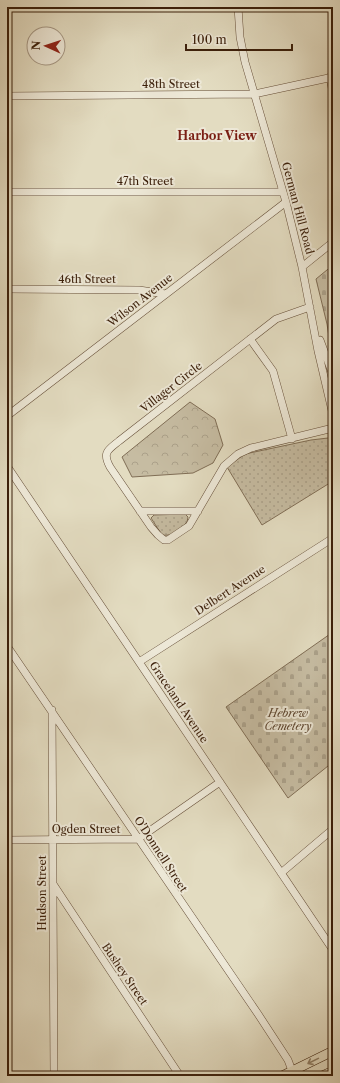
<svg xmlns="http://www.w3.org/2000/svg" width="340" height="1083" font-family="'Libre Caslon Text',serif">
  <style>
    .forest { fill: url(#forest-crowns); stroke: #806e56 }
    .cemetery { fill: url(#cemetery-stones); stroke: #806e56 }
    .park { fill: url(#park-dots); stroke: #806e56 }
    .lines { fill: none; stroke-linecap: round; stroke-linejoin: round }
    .minor-casing { stroke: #654e38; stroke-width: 8 }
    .major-casing { stroke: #3b1f0a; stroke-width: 10 }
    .minor { stroke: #ede8d7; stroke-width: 7 }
    .major { stroke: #e3dcc1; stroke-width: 9 }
    .oneway { stroke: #8f7e66 }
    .labels { text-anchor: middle; stroke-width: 4; stroke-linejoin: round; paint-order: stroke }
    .street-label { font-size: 11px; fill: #3b1f0a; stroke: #ede8d7 }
    .park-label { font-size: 11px; font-style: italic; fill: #5e4630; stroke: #ede8d7 }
    .neighbourhood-label { font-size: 12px; font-weight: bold; fill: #7a1f14; stroke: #ede8d7 }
  </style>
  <defs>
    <pattern id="forest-crowns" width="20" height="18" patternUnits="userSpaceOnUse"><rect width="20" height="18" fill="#c6bca2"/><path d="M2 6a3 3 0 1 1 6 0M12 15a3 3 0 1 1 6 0" fill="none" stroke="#aba18a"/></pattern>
    <pattern id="cemetery-stones" width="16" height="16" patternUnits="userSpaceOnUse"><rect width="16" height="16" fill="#c6bca2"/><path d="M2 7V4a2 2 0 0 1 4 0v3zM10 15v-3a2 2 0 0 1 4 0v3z" fill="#aba18a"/></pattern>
    <pattern id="park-dots" width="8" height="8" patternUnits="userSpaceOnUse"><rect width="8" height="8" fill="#c6bca2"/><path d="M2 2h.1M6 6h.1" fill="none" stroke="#aba18a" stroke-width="1.8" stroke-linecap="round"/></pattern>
  </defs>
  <rect width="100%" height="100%" fill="#e3dcc1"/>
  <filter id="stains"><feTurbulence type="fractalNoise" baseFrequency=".005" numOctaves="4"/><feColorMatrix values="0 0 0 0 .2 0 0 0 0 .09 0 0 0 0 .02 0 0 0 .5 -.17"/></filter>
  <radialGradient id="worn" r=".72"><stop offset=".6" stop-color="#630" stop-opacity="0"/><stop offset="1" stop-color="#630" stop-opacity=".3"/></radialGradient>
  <path class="forest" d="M 190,402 L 215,419 L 223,445 L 213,463 L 193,473 L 132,477 L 122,457 Z
    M 7,1039 L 11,1054 L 11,1074 L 17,1076 L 7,1076 Z"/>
  <path class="cemetery" d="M 333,265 L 333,363 L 327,324 L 316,279 Z
    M 333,632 L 333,762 L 288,798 L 226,707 Z"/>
  <path class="park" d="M 328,438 L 333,440 L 333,481 L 262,525 L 227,467 L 245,454 L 311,440 Z
    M 185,514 L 188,517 L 187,522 C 180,529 173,537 162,535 L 151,518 L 154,515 Z"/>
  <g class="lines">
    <defs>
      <path id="minor" d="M 238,7 L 240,37 L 245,62 L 286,202 L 302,267 L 318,351 L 333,415
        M 330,77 L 333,94
        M 7,96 L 254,94 L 333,77
        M 7,192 L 283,192
        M 302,267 L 333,242
        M 7,289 L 139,290 L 166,294
        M 310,307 L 276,319 L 119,441 C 108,450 102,452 110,467 L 151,527 L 158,535 L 164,540 L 168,540 L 189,526 L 224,466 L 238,454 L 251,448 L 333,428
        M 250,339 L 273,371 L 292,439
        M 320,340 L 333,375
        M 7,416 L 286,202
        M 7,466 L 333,950
        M 140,511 L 198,511
        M 7,646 L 258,1014 L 288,1060 L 294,1076
        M 139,662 L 333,538
        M 52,710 L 54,1076
        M 7,840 L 138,839 L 220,782
        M 281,873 L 333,829
        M 53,884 L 180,1076"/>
      <path id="major" d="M 282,1076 L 333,1051
        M 322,1076 L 333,1071"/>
    </defs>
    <use href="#minor" class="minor-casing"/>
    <use href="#major" class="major-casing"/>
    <use href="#minor" class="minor"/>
    <use href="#major" class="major"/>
  </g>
  <defs><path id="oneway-shaft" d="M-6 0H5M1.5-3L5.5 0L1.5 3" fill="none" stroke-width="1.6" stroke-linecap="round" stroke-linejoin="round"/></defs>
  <use class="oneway" href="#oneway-shaft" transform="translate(313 1061) rotate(154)"/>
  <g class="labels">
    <g class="street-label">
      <text x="171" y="88">48th Street</text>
      <text x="145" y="185">47th Street</text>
      <text transform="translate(298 208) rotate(75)" y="4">German Hill Road</text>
      <text x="87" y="283">46th Street</text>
      <text transform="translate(140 300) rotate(-38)" y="4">Wilson Avenue</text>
      <text transform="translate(171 387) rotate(-38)" y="4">Villager Circle</text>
      <text transform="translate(230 590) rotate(-33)" y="4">Delbert Avenue</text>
      <text transform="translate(179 702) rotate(56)" y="4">Graceland Avenue</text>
      <text x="86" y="833">Ogden Street</text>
      <text transform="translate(161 854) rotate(57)" y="4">O'Donnell Street</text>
      <text transform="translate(42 893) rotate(-90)" y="4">Hudson Street</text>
      <text transform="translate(125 974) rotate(56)" y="4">Bushey Street</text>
    </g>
    <g class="park-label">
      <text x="288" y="717">Hebrew<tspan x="288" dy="13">Cemetery</tspan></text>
    </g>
    <g class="neighbourhood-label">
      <text x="217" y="140">Harbor View</text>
    </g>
  </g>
  <rect width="340" height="1083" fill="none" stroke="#e3dcc1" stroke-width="24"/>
  <rect x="8" y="8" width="324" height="1067" fill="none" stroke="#3b1f0a" stroke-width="2"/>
  <rect x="12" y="12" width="316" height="1059" fill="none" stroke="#3b1f0a"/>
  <g transform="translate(46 46) rotate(273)"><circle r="19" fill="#ede8d7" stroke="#a69885"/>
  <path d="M0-3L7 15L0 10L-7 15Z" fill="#8f2418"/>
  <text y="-6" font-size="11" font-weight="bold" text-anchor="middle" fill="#3b1f0a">N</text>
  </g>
  <path d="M186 44v6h106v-6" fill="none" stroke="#3b1f0a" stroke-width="2"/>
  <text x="192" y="44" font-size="12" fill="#3b1f0a" stroke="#ede8d7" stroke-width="3" paint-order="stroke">100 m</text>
  <rect width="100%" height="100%" filter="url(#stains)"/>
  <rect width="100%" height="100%" fill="url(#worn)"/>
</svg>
